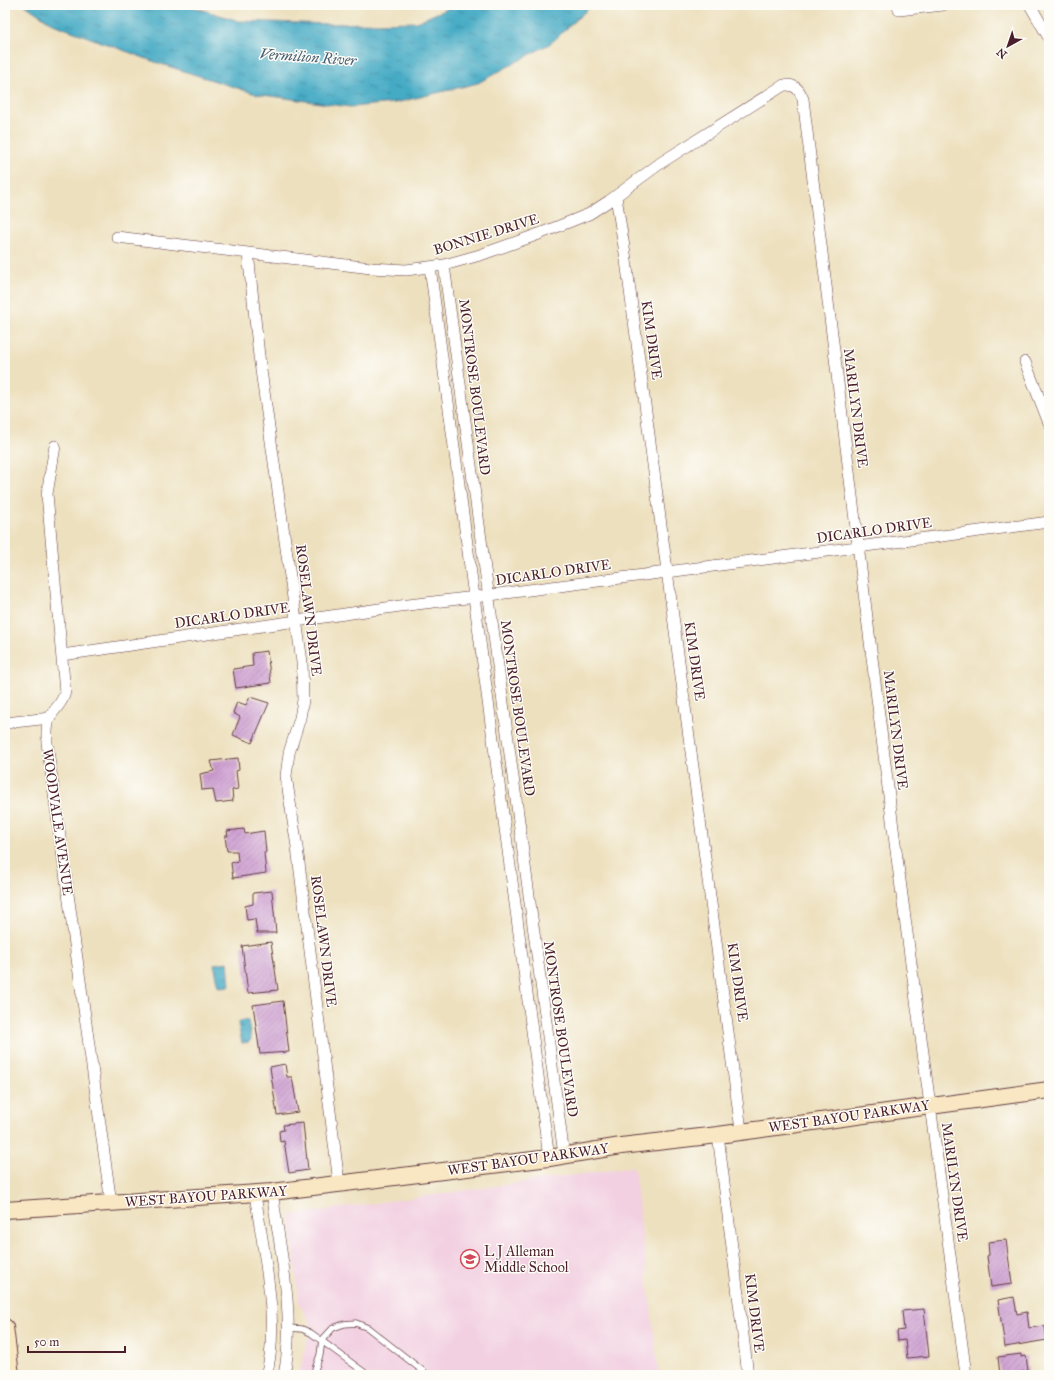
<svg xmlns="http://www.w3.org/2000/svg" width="1054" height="1380" font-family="'IM FELL Great Primer',serif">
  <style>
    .built { fill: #f2cfe1 }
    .water { fill: url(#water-ripples); stroke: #476478 }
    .building { fill: url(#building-hatch) }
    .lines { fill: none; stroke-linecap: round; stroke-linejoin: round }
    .lane-casing { stroke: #623c41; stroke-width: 7 }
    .street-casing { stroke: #623c41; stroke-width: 12 }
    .secondary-casing { stroke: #623c41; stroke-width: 18 }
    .lane { stroke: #fff; stroke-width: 5.5 }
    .street { stroke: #fff; stroke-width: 11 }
    .secondary { stroke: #f9e7c3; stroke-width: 16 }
    .labels { text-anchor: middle; stroke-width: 3; stroke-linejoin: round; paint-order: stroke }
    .street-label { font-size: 14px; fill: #4a1f2b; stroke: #fdfcf7 }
    .poi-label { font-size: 14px; fill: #4a1f2b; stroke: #fdfcf7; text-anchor: start }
    .water-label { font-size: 15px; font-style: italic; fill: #475e70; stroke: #fdfcf7 }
  </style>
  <defs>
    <pattern id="water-ripples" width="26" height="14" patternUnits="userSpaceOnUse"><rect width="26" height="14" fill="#44aac4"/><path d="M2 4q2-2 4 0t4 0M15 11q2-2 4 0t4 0" fill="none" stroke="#3b8a9f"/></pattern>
    <pattern id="building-hatch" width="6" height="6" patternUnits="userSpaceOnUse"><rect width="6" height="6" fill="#cc9bd0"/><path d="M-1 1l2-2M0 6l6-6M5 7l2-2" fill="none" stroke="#a87ea9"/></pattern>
  </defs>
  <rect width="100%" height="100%" fill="#fdfcf7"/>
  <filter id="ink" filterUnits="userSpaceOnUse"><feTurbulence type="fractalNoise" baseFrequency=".025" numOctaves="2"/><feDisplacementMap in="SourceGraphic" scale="8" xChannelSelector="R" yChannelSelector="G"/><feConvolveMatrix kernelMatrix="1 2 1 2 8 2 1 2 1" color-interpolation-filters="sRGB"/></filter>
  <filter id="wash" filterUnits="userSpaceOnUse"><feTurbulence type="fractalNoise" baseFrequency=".012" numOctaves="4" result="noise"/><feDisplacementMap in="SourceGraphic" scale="16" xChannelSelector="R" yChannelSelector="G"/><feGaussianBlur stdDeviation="0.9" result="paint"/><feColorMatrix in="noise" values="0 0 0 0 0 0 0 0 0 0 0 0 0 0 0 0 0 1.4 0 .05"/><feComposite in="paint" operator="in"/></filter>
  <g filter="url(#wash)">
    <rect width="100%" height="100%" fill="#ede0be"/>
    <path class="built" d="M 634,1167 L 659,1375 L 299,1375 L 311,1325 L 299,1303 L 290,1215 Z"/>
    <path class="water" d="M 25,5 L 187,5 L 239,21 L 329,24 L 416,22 L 456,5 L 592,5 L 551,43 L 478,83 L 395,103 L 350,107 L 256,94 L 155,62 L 53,24 Z
      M 228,962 L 230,986 L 219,987 L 214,964 Z
      M 246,1020 L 248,1021 L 251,1039 L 249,1042 L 242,1043 L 238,1023 L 240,1021 Z"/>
    <g id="blocks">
      <path class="building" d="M 267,651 L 271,683 L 236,688 L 233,669 L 253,666 L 252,653 Z
        M 250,697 L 269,703 L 252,743 L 233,735 L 240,717 L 233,713 L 237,702 L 246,705 Z
        M 238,758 L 239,770 L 236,771 L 238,789 L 232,790 L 233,801 L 216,803 L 213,789 L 202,790 L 200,774 L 214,771 L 211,761 Z
        M 244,829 L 245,834 L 264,831 L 266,852 L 264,853 L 266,873 L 233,878 L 231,863 L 238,861 L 237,851 L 227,851 L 225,836 L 228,836 L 227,831 Z
        M 272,891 L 276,933 L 257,933 L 255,919 L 247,920 L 245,906 L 253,904 L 253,893 Z
        M 271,942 L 278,990 L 248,993 L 242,946 Z
        M 283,1001 L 289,1052 L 260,1054 L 253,1005 Z
        M 285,1064 L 287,1077 L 292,1077 L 298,1112 L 277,1115 L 270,1067 Z
        M 303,1123 L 308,1170 L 289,1173 L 284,1141 L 280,1142 L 279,1131 L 284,1130 L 283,1125 Z
        M 1006,1240 L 1012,1284 L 991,1287 L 987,1256 L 989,1255 L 988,1242 Z
        M 1014,1297 L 1017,1314 L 1027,1312 L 1029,1328 L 1045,1326 L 1047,1340 L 1005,1347 L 998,1300 Z
        M 924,1309 L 929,1356 L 907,1358 L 905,1340 L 898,1341 L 897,1331 L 904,1330 L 902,1311 Z
        M 1021,1354 L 1021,1357 L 1026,1356 L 1028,1371 L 1022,1372 L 1022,1375 L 1000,1375 L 998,1357 Z"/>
    </g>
  </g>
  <g filter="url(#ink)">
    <use href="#blocks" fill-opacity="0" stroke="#623c41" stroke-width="1"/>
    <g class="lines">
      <defs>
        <path id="lane" d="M 289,1328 L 302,1329 L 311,1333 L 368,1375
          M 313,1375 L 320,1355 L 322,1340 L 333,1328 L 344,1324 L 356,1323 L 368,1328 L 428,1375"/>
        <path id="street" d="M 898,5 L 899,10 L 943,5
          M 1030,5 L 1049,38
          M 616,197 L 625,253 L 741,1130
          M 117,237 L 371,268 L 406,270 L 444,265 L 480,255 L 539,234 L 589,214 L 609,201 L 662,162 L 784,85 C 795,84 799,89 803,99 L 893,828 L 966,1375
          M 248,253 L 259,356 L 302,662 L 303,700 L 300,718 L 289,753 L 286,776 L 297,847 L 339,1183
          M 444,265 L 564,1155
          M 430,267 L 549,1158
          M 1025,362 L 1049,423
          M 55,446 L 47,494 L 65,692 C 63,703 55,708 50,717 C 46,725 47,734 47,743 L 111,1203
          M 62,655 L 400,606 L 475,597 L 1049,522
          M 5,723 L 50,718
          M 718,1135 L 748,1375
          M 272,1192 C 280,1249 296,1318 284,1375
          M 255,1194 C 262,1244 281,1327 266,1375"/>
        <path id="secondary" d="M 5,1210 L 272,1192 L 549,1158 L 621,1146 L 718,1135 L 1049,1090
          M 5,1327 L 11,1375"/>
      </defs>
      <use href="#lane" class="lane-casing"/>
      <use href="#street" class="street-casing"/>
      <use href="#secondary" class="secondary-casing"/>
      <use href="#lane" class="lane"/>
      <use href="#street" class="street"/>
      <use href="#secondary" class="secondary"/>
    </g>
  </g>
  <defs>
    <symbol id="school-ring" viewBox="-11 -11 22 22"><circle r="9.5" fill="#fdfcf7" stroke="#d1495b" stroke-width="1.5"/><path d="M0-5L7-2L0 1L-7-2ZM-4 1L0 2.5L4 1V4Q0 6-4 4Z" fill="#d1495b"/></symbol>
  </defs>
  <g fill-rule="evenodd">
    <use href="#school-ring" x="459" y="1248" width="22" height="22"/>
  </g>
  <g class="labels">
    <g class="street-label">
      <text transform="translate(486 234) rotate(-17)" y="5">BONNIE DRIVE</text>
      <text transform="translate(652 340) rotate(82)" y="5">KIM DRIVE</text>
      <text transform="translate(475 387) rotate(83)" y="5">MONTROSE BOULEVARD</text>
      <text transform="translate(856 408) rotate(83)" y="5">MARILYN DRIVE</text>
      <text transform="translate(874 530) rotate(-8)" y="5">DICARLO DRIVE</text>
      <text transform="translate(553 572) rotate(-8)" y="5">DICARLO DRIVE</text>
      <text transform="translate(309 610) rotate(83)" y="5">ROSELAWN DRIVE</text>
      <text transform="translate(232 615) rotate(-8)" y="5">DICARLO DRIVE</text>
      <text transform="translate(695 661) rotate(82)" y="5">KIM DRIVE</text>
      <text transform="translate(518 708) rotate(82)" y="5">MONTROSE BOULEVARD</text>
      <text transform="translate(896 730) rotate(83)" y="5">MARILYN DRIVE</text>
      <text transform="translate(58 822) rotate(82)" y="5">WOODVALE AVENUE</text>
      <text transform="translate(324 941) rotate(83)" y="5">ROSELAWN DRIVE</text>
      <text transform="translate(738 982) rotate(82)" y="5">KIM DRIVE</text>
      <text transform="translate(561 1029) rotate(82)" y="5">MONTROSE BOULEVARD</text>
      <text transform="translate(849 1116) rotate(-8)" y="5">WEST BAYOU PARKWAY</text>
      <text transform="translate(528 1159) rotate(-8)" y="5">WEST BAYOU PARKWAY</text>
      <text transform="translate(955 1182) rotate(82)" y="5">MARILYN DRIVE</text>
      <text transform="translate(206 1196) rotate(-4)" y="5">WEST BAYOU PARKWAY</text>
      <text transform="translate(755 1313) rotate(83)" y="5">KIM DRIVE</text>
    </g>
    <g class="poi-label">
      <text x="484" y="1256">L J Alleman<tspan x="484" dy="16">Middle School</tspan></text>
    </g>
    <g class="water-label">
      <text transform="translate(308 57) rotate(4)" y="5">Vermilion River</text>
    </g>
  </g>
  <rect width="1054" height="1380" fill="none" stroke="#fdfcf7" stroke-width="20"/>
  <g transform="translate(1008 46) rotate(220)" stroke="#fdfcf7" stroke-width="3" paint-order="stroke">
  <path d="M0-3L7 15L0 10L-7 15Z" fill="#4a1f2b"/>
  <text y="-6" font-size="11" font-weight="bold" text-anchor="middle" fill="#4a1f2b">N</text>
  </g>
  <path d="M28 1346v6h97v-6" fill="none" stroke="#4a1f2b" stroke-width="2"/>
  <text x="34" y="1346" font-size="12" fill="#4a1f2b" stroke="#fdfcf7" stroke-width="3" paint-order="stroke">50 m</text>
</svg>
